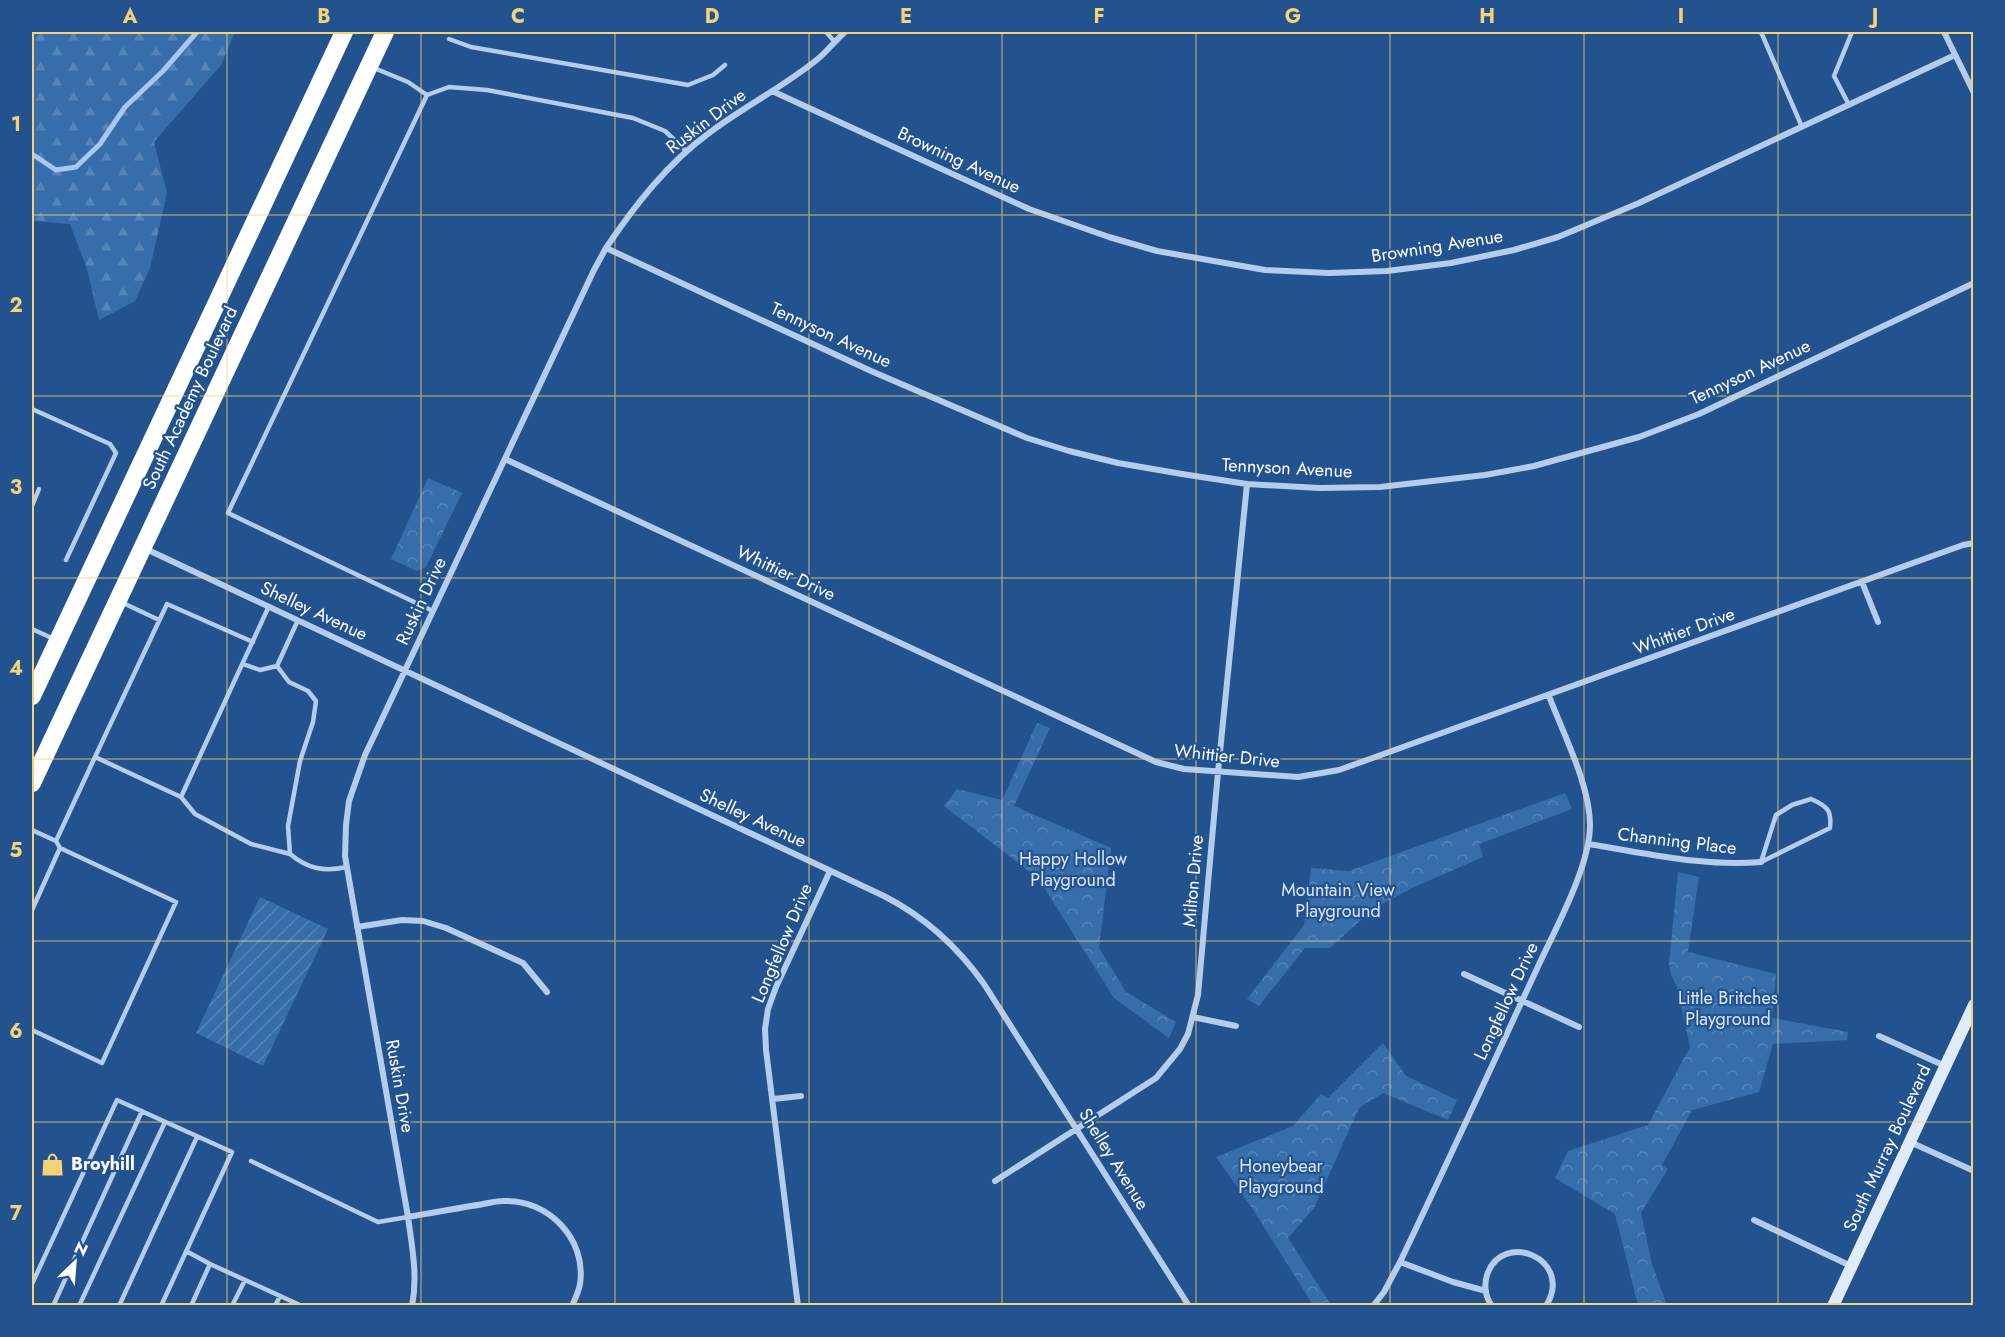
<svg xmlns="http://www.w3.org/2000/svg" width="2005" height="1337" font-family="Jost,sans-serif">
  <style>
    .forest { fill: url(#forest-firs) }
    .park { fill: url(#park-crowns) }
    .garden { fill: url(#garden-furrows) }
    .lines { fill: none; stroke-linecap: round; stroke-linejoin: round }
    .stream { stroke: #a8c8ed; stroke-width: 5 }
    .lane { stroke: #b4cdec; stroke-width: 4.5 }
    .street { stroke: #b4cdec; stroke-width: 6 }
    .secondary { stroke: #dfebf9; stroke-width: 12 }
    .highway { stroke: #fff; stroke-width: 18 }
    .grid { fill: none; stroke: #f7d177; stroke-width: 1.5; stroke-opacity: 0.55 }
    .labels { text-anchor: middle; stroke-width: 4.5; stroke-linejoin: round; paint-order: stroke }
    .street-label { font-size: 18px; fill: #fff; stroke: #23538f }
    .park-label { font-size: 18px; fill: #d9e7f9; stroke: #23538f }
    .poi-label { font-size: 18px; font-weight: bold; fill: #fff; stroke: #23538f; text-anchor: start }
    .neatline { fill: none; stroke: #f7d177; stroke-width: 2 }
    .grid-label { font-size: 20px; text-anchor: middle; font-weight: bold; fill: #f7d177 }
  </style>
  <defs>
    <pattern id="forest-firs" width="22" height="20" patternUnits="userSpaceOnUse" patternTransform="scale(1.5)"><rect width="22" height="20" fill="#386dac"/><path d="M5 1l3.5 6h-7zM16 11l3.5 6h-7z" fill="#5683b8"/></pattern>
    <pattern id="park-crowns" width="20" height="18" patternUnits="userSpaceOnUse" patternTransform="scale(1.5)"><rect width="20" height="18" fill="#386dac"/><path d="M2 6a3 3 0 1 1 6 0M12 15a3 3 0 1 1 6 0" fill="none" stroke="#5683b8"/></pattern>
    <pattern id="garden-furrows" width="10" height="10" patternUnits="userSpaceOnUse" patternTransform="scale(1.5)"><rect width="10" height="10" fill="#386dac"/><path d="M-1 1l2-2M0 10L10 0M9 11l2-2" fill="none" stroke="#5683b8"/></pattern>
  </defs>
  <rect width="100%" height="100%" fill="#23538f"/>
  <path class="forest" d="M 32,32 L 235,32 L 221,65 L 154,142 L 167,193 L 150,268 L 135,301 L 99,320 L 87,269 L 70,224 L 32,221 Z"/>
  <path class="park" d="M 428,478 L 462,493 L 426,567 L 417,571 L 391,559 Z
    M 1037,723 L 1050,728 L 1014,806 L 1111,848 L 1099,948 L 1126,992 L 1176,1022 L 1169,1038 L 1114,998 L 1038,878 L 944,806 L 957,789 L 1002,800 Z
    M 1565,793 L 1572,809 L 1479,844 L 1483,857 L 1412,888 L 1373,909 L 1330,948 L 1305,948 L 1259,1006 L 1247,999 L 1304,925 L 1311,868 L 1349,871 Z
    M 1678,872 L 1699,877 L 1688,952 L 1776,974 L 1772,1018 L 1848,1032 L 1847,1040 L 1773,1044 L 1759,1092 L 1692,1110 L 1662,1165 L 1668,1169 L 1641,1213 L 1652,1264 L 1667,1305 L 1638,1305 L 1615,1214 L 1555,1178 L 1568,1151 L 1648,1125 L 1690,1047 L 1677,987 L 1671,975 L 1669,964 Z
    M 1383,1043 L 1406,1076 L 1457,1100 L 1448,1120 L 1383,1093 L 1359,1108 L 1314,1208 L 1288,1238 L 1331,1305 L 1313,1305 L 1254,1211 L 1216,1157 L 1293,1126 L 1321,1094 L 1328,1098 Z"/>
  <path class="garden" d="M 260,897 L 328,929 L 263,1066 L 196,1033 Z"/>
  <g class="lines">
    <path class="stream" d="M 32,154 L 56,170 L 76,167 L 100,144 L 125,107 L 163,71 L 197,32"/>
    <path class="lane" d="M 826,32 L 835,42
      M 1761,32 L 1802,127
      M 449,39 L 471,47 L 688,85 L 713,75 L 725,65
      M 374,68 L 408,82 L 427,95 L 228,513 L 433,611
      M 427,95 L 449,87 L 487,90 L 633,118 L 665,131 L 686,151
      M 1849,105 L 1834,76 L 1852,32
      M 32,409 L 110,444 L 116,453 L 66,560
      M 32,506 L 39,489
      M 121,602 L 159,620
      M 298,620 L 277,666 L 289,682 L 308,691 L 316,701 L 313,722 L 300,761 L 288,826 L 290,854 C 308,869 324,872 347,867
      M 32,629 L 54,639
      M 253,642 L 167,604 L 95,757 L 181,797 L 269,606
      M 243,664 L 260,670 L 277,666
      M 181,797 L 195,814 L 251,844 L 290,854
      M 1811,799 C 1827,806 1832,810 1830,828 L 1761,862 L 1776,815 L 1792,805 Z
      M 32,830 L 56,841
      M 32,910 L 60,848
      M 32,1030 L 102,1063 L 176,902 L 60,848 L 56,841 L 95,757
      M 251,1161 L 378,1222 L 408,1217
      M 186,1251 L 210,1264
      M 32,1284 L 117,1100 L 232,1152 L 161,1306
      M 53,1306 L 142,1111
      M 79,1306 L 165,1122
      M 119,1306 L 197,1137
      M 191,1306 L 210,1264 L 302,1306
      M 232,1306 L 245,1280
      M 275,1306 L 280,1296"/>
    <path class="street" d="M 1944,32 L 1974,93
      M 772,91 L 1029,209 L 1109,237 L 1157,251 L 1265,270 L 1329,273 L 1387,271 L 1451,263 L 1514,250 L 1558,237 L 1639,203 L 1955,55
      M 606,248 L 871,371 L 1027,438 L 1069,451 L 1118,463 L 1182,474 L 1247,484 L 1319,488 L 1380,487 L 1485,475 L 1534,466 L 1639,437 L 1699,414 L 1974,283
      M 505,459 L 1156,762 L 1184,769 L 1298,777 L 1339,770 L 1367,760 L 1963,545 L 1974,543
      M 146,549 L 884,896 C 925,917 957,946 984,984 L 1189,1306
      M 1862,582 L 1878,622
      M 1588,844 C 1646,853 1703,867 1761,862
      M 357,927 L 402,920 L 423,921 L 446,928 L 523,963 L 547,992
      M 1464,974 L 1579,1027
      M 1193,1017 L 1236,1026
      M 1879,1036 L 1945,1066
      M 773,1099 L 801,1096
      M 1910,1142 L 1974,1171
      M 995,1181 L 1156,1078 L 1180,1049 L 1188,1034 L 1198,995 L 1218,772 L 1247,484
      M 408,1217 C 429,1213 450,1210 471,1206 C 482,1205 493,1201 503,1201 C 548,1199 587,1239 580,1284 C 579,1291 575,1299 572,1306
      M 1754,1220 L 1851,1266
      M 1400,1262 L 1453,1282 L 1486,1291
      M 412,1306 C 418,1276 412,1247 408,1217 L 345,856 L 346,825 L 349,801 L 365,755 L 594,270 L 606,248 C 635,205 667,164 709,133 C 745,106 785,86 819,58 C 828,50 836,40 845,32
      M 798,1306 L 766,1050 L 765,1029 L 768,1009 L 776,987 L 830,871
      M 1373,1306 L 1384,1292 L 1400,1262 C 1446,1166 1490,1070 1535,973 C 1553,933 1590,868 1590,825 C 1590,785 1563,733 1549,696
      M 1492,1306 C 1485,1297 1484,1285 1487,1275 C 1502,1229 1575,1259 1546,1306"/>
    <path class="secondary" d="M 1833,1306 L 1974,1005"/>
    <path class="highway" d="M 32,696 L 344,32
      M 32,783 L 385,32"/>
  </g>
  <path class="grid" d="M 227,32 L 227,1306M 421,32 L 421,1306M 615,32 L 615,1306M 809,32 L 809,1306M 1002,32 L 1002,1306M 1196,32 L 1196,1306M 1390,32 L 1390,1306M 1584,32 L 1584,1306M 1778,32 L 1778,1306M 32,215 L 1974,215M 32,396 L 1974,396M 32,578 L 1974,578M 32,759 L 1974,759M 32,941 L 1974,941M 32,1122 L 1974,1122"/>
  <defs>
    <symbol id="shop-bare" viewBox="-9 -9 18 18"><path d="M-5-2.5h2.3a2.7 3.5 0 0 1 5.4 0H5L5.5 6h-11ZM-1.5-2.5h3a1.5 2.3 0 0 0-3 0Z" fill="#f7d177" stroke="#23538f" stroke-width="2.5" paint-order="stroke"/></symbol>
  </defs>
  <g fill-rule="evenodd">
    <use href="#shop-bare" x="36" y="1148" width="33" height="33"/>
  </g>
  <g class="labels">
    <g class="street-label">
      <text transform="translate(706 121) rotate(-37)" y="6">Ruskin Drive</text>
      <text transform="translate(959 160) rotate(25)" y="6">Browning Avenue</text>
      <text transform="translate(1437 246) rotate(-9)" y="6">Browning Avenue</text>
      <text transform="translate(831 335) rotate(25)" y="6">Tennyson Avenue</text>
      <text transform="translate(1750 372) rotate(-25)" y="6">Tennyson Avenue</text>
      <text transform="translate(190 398) rotate(-65)" y="6">South Academy Boulevard</text>
      <text transform="translate(1287 468) rotate(3)" y="6">Tennyson Avenue</text>
      <text transform="translate(786 573) rotate(25)" y="6">Whittier Drive</text>
      <text transform="translate(421 601) rotate(-65)" y="6">Ruskin Drive</text>
      <text transform="translate(314 611) rotate(25)" y="6">Shelley Avenue</text>
      <text transform="translate(1684 631) rotate(-20)" y="6">Whittier Drive</text>
      <text transform="translate(1227 756) rotate(6)" y="6">Whittier Drive</text>
      <text transform="translate(753 818) rotate(25)" y="6">Shelley Avenue</text>
      <text transform="translate(1677 841) rotate(7)" y="6">Channing Place</text>
      <text transform="translate(1193 881) rotate(-85)" y="6">Milton Drive</text>
      <text transform="translate(782 943) rotate(-67)" y="6">Longfellow Drive</text>
      <text transform="translate(1506 1001) rotate(-65)" y="6">Longfellow Drive</text>
      <text transform="translate(400 1086) rotate(80)" y="6">Ruskin Drive</text>
      <text transform="translate(1887 1148) rotate(-65)" y="6">South Murray Boulevard</text>
      <text transform="translate(1114 1159) rotate(58)" y="6">Shelley Avenue</text>
    </g>
    <g class="park-label">
      <text x="1073" y="865">Happy Hollow<tspan x="1073" dy="21">Playground</tspan></text>
      <text x="1338" y="896">Mountain View<tspan x="1338" dy="21">Playground</tspan></text>
      <text x="1728" y="1004">Little Britches<tspan x="1728" dy="21">Playground</tspan></text>
      <text x="1281" y="1172">Honeybear<tspan x="1281" dy="21">Playground</tspan></text>
    </g>
    <g class="poi-label">
      <text x="71" y="1170">Broyhill</text>
    </g>
  </g>
  <rect width="2005" height="1337" fill="none" stroke="#23538f" stroke-width="66"/>
  <g transform="translate(75 1262) rotate(25)" stroke="#23538f" stroke-width="4.5" paint-order="stroke">
  <path d="M0-4.5L10 22L0 15L-10 22Z" fill="#ffffff"/>
  <text y="-9" font-size="16" font-weight="bold" text-anchor="middle" fill="#ffffff">N</text>
  </g>
  <rect x="33" y="33" width="1939" height="1271" class="neatline"/>
  <g class="grid-label">
    <text x="130" y="23">A</text>
    <text x="324" y="23">B</text>
    <text x="518" y="23">C</text>
    <text x="712" y="23">D</text>
    <text x="906" y="23">E</text>
    <text x="1099" y="23">F</text>
    <text x="1293" y="23">G</text>
    <text x="1487" y="23">H</text>
    <text x="1681" y="23">I</text>
    <text x="1875" y="23">J</text>
    <text x="16" y="131">1</text>
    <text x="16" y="312">2</text>
    <text x="16" y="494">3</text>
    <text x="16" y="675">4</text>
    <text x="16" y="857">5</text>
    <text x="16" y="1038">6</text>
    <text x="16" y="1220">7</text>
  </g>
</svg>
